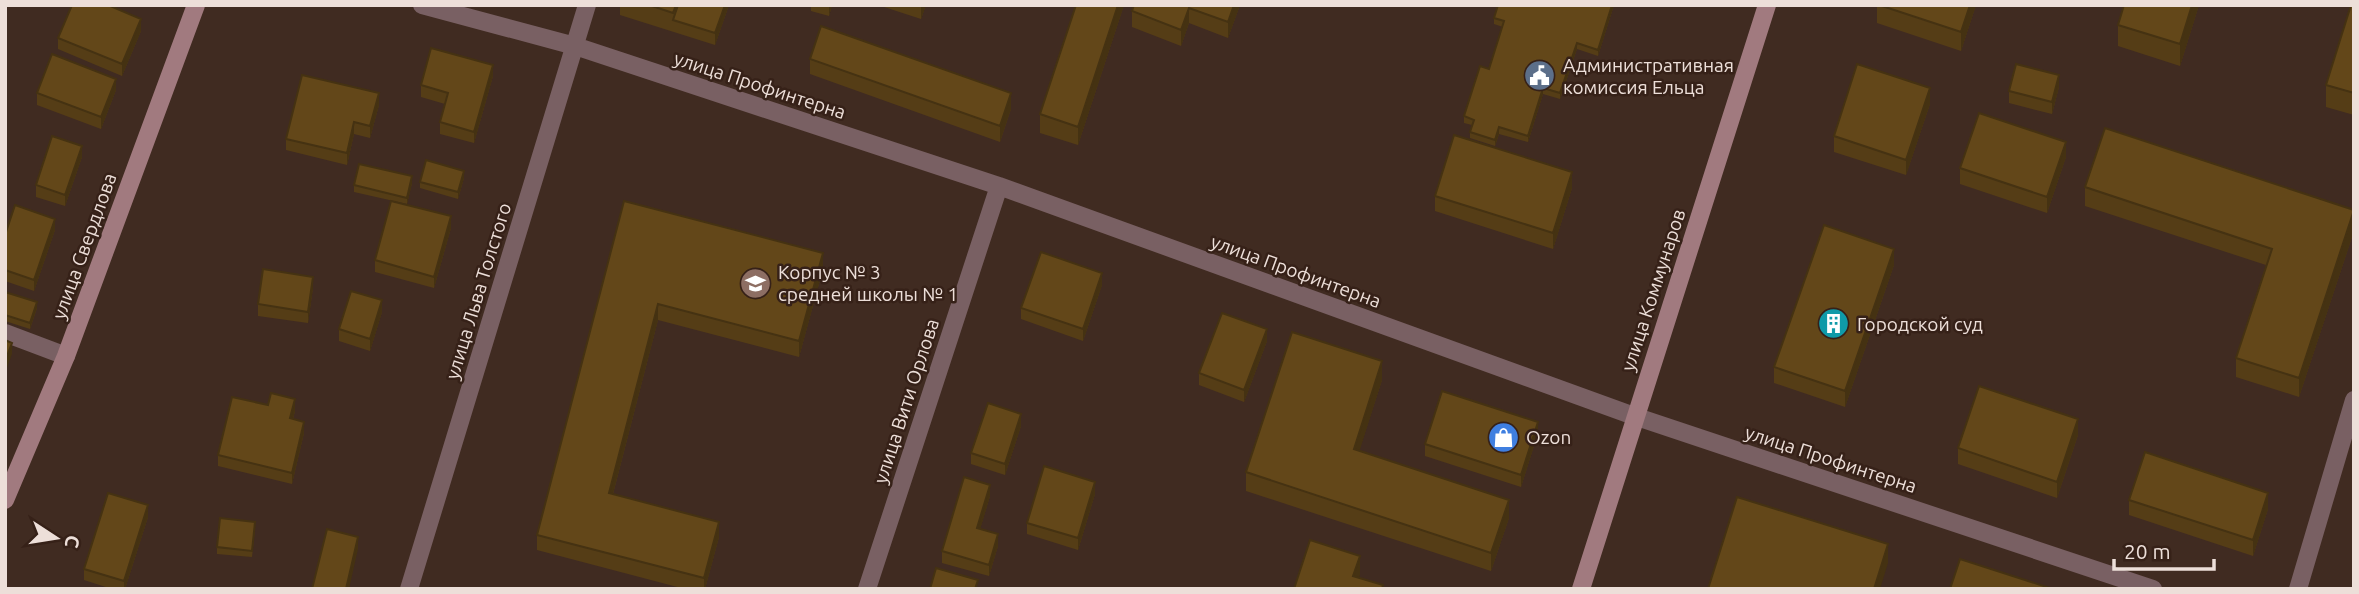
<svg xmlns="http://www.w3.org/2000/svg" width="2359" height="594" font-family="Ubuntu,sans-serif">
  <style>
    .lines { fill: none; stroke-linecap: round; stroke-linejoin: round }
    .street { stroke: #796063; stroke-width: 18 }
    .secondary { stroke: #a17a7f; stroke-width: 18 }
    .wall { fill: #553d16 }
    .shaded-wall { fill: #453212 }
    .building { fill: #634719; stroke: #453212; stroke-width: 2 }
    .labels { text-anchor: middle; stroke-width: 5; stroke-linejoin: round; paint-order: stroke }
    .poi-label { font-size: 19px; fill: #eddfd9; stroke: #362118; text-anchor: start }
    .street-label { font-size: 19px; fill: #eddfd9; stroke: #362118 }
  </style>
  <rect width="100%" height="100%" fill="#402b21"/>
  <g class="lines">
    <path class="street" d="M 422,5 L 575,46 L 999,186 L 1634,416 L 2153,589
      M 5,333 L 66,356
      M 409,589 L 587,5
      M 867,589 L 999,186
      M 2298,589 L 2354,400"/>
    <path class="secondary" d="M 5,500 L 66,356 L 196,5
      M 1581,589 L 1767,5"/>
  </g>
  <path class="wall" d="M 620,5 L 729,5 L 715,45 L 620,15 Z
    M 811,5 L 832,5 L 829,16 L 811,11 Z
    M 878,5 L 926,5 L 921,19 Z
    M 1076,5 L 1124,5 L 1078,145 L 1040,133 L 1040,114 Z
    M 1134,5 L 1240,5 L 1228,38 L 1189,23 L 1181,46 L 1132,27 L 1132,11 Z
    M 1498,5 L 1614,5 L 1598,56 L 1577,49 L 1560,99 L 1543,94 L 1528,142 L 1499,134 L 1495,146 L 1470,138 L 1470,132 L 1472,125 L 1464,123 L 1464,116 L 1489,69 L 1503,27 L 1494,24 L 1494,18 Z
    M 1877,5 L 1976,5 L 1961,51 L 1877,23 Z
    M 2199,5 L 2180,66 L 2118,46 L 2118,25 Z
    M 2354,5 L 2354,115 L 2326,107 L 2326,85 Z
    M 141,31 L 122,76 L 58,49 L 58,38 Z
    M 810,59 L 1011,109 L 1000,142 L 810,74 Z
    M 493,76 L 474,143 L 440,134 L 440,122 L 445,104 L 421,97 L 421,85 Z
    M 2059,87 L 2052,114 L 2009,103 L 2009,91 Z
    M 116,90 L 101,129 L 37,105 L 37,93 Z
    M 1930,104 L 1906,175 L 1834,152 L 1834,136 Z
    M 379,105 L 370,138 L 354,134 L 347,165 L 286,150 L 286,139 Z
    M 82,157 L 65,206 L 36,197 L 36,185 Z
    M 2066,157 L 2047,213 L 1960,184 L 1960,168 Z
    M 464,178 L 458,199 L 420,188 L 420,182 Z
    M 412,183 L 407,204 L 354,192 L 354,185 Z
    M 2085,187 L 2354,210 L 2354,231 L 2299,397 L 2236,377 L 2236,358 L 2266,265 L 2085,206 Z
    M 1572,188 L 1553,249 L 1435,211 L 1435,196 Z
    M 624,201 L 823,269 L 799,357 L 658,320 L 613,494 L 719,537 L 705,589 L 685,589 L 537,550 L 537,535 Z
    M 451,228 L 434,288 L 375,272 L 375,260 Z
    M 55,230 L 34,291 L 5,281 L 5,235 Z
    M 1894,265 L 1845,407 L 1774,383 L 1774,367 Z
    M 1102,285 L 1083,341 L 1021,319 L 1021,308 Z
    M 313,288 L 308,323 L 258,316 L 258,304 Z
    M 5,292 L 37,308 L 30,329 L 5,321 Z
    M 382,312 L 370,351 L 339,341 L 339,329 Z
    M 1267,341 L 1244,402 L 1199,385 L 1199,373 Z
    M 1382,380 L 1359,451 L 1509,518 L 1491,571 L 1246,491 L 1246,472 Z
    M 268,405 L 295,411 L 293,419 L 304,433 L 292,484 L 218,466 L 218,455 Z
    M 1021,426 L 1005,475 L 971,464 L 971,453 Z
    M 1538,433 L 1521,487 L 1425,456 L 1425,444 Z
    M 2078,435 L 2057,498 L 1958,464 L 1958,448 Z
    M 1095,494 L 1078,550 L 1027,534 L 1027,523 Z
    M 990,496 L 980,529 L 998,546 L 989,576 L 942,563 L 942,551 Z
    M 2129,500 L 2268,509 L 2253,556 L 2129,515 Z
    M 148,517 L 125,589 L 112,589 L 84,580 L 84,569 Z
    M 255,528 L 252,557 L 217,554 L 217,547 Z"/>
  <path class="shaded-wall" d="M 725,5 L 729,5 L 715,45 L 715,33 Z
    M 829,5 L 832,5 L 829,16 Z
    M 921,5 L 926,5 L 921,19 Z
    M 1118,5 L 1124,5 L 1078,145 L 1078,127 Z
    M 1234,5 L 1240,5 L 1228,38 L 1228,22 Z
    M 1612,5 L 1614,5 L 1598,56 L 1598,50 Z
    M 1970,5 L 1976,5 L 1961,51 L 1961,32 Z
    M 2192,5 L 2199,5 L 2180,66 L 2180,44 Z
    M 1189,8 L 1189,23 L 1181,46 L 1181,30 Z
    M 141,19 L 141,31 L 122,76 L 122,64 Z
    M 1577,43 L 1577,49 L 1560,99 L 1560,93 Z
    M 493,65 L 493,76 L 474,143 L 474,132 Z
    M 2059,75 L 2059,87 L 2052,114 L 2052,102 Z
    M 116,79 L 116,90 L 101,129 L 101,117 Z
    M 1543,88 L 1543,94 L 1528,142 L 1528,136 Z
    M 1930,88 L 1930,104 L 1906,175 L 1906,160 Z
    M 379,93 L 379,105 L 370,138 L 370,126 Z
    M 1011,93 L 1011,109 L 1000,142 L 1000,126 Z
    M 354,122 L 354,134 L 347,165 L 347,153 Z
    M 1499,127 L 1499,134 L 1495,146 L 1495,140 Z
    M 2066,142 L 2066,157 L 2047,213 L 2047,197 Z
    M 82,146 L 82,157 L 65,206 L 65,195 Z
    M 464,171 L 464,178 L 458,199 L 458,192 Z
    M 1572,172 L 1572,188 L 1553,249 L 1553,233 Z
    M 412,176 L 412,183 L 407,204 L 407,198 Z
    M 2354,212 L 2354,231 L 2299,397 L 2299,378 Z
    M 451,216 L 451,228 L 434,288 L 434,277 Z
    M 55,219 L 55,230 L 34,291 L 34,280 Z
    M 1894,249 L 1894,265 L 1845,407 L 1845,391 Z
    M 823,253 L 823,269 L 799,357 L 799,341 Z
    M 1102,273 L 1102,285 L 1083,341 L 1083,329 Z
    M 313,277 L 313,288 L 308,323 L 308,312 Z
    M 382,300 L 382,312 L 370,351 L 370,339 Z
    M 37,302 L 37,308 L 30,329 L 30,323 Z
    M 658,304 L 658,320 L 609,509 L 609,493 Z
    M 1267,329 L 1267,341 L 1244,402 L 1244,390 Z
    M 12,343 L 12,354 L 5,373 L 5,361 Z
    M 1382,361 L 1382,380 L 1354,468 L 1354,449 Z
    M 295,399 L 295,411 L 290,430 L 290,418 Z
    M 1021,414 L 1021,426 L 1005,475 L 1005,464 Z
    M 2078,419 L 2078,435 L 2057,498 L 2057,482 Z
    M 304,422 L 304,433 L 292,484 L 292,473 Z
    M 1538,422 L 1538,433 L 1521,487 L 1521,475 Z
    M 1095,482 L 1095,494 L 1078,550 L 1078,538 Z
    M 990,485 L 990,496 L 977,540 L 977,528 Z
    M 2268,493 L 2268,509 L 2253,556 L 2253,540 Z
    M 1509,500 L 1509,518 L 1491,571 L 1491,553 Z
    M 148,505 L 148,517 L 125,589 L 124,589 L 124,581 Z
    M 719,522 L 719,537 L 705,589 L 704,589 L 704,578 Z
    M 998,534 L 998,546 L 989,576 L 989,565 Z
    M 358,537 L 358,549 L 349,589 L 346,589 Z
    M 1888,544 L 1888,563 L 1880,589 L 1874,589 Z
    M 1360,556 L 1360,575 L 1355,589 L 1353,576 Z"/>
  <path class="building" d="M 72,5 L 108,5 L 141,19 L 122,64 L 58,38 Z
    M 649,5 L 676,5 L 673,13 Z
    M 678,5 L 725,5 L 715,33 L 673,20 Z
    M 1076,5 L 1118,5 L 1078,127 L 1040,114 Z
    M 1134,5 L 1234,5 L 1228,22 L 1189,8 L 1181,30 L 1132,11 Z
    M 1498,5 L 1612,5 L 1598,50 L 1577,43 L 1560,93 L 1543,88 L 1528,136 L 1499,127 L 1495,140 L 1470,132 L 1474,120 L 1464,116 L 1480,66 L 1489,69 L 1504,21 L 1494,18 Z
    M 1879,5 L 1970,5 L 1961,32 Z
    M 2124,5 L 2192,5 L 2180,44 L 2118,25 Z
    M 2351,5 L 2354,5 L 2354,93 L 2326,85 Z
    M 821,26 L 1011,93 L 1000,126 L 810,59 Z
    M 431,48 L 493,65 L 474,132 L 440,122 L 448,93 L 421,85 Z
    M 52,54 L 116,79 L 101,117 L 37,93 Z
    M 1857,64 L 1930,88 L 1906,160 L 1834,136 Z
    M 2016,64 L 2059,75 L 2052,102 L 2009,91 Z
    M 302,75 L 379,93 L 370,126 L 354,122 L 347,153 L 286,139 Z
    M 1979,113 L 2066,142 L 2047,197 L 1960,168 Z
    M 2105,128 L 2354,210 L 2299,378 L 2236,358 L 2272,249 L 2085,187 Z
    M 1454,135 L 1572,172 L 1553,233 L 1435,196 Z
    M 52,136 L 82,146 L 65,195 L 36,185 Z
    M 426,160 L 464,171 L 458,192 L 420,182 Z
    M 359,164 L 412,176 L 407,198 L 354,185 Z
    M 391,201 L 451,216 L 434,277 L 375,260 Z
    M 624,201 L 823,253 L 799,341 L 658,304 L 609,493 L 719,522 L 704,578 L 537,535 Z
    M 15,205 L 55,219 L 34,280 L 5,270 L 5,235 Z
    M 1824,225 L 1894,249 L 1845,391 L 1774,367 Z
    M 1041,252 L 1102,273 L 1083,329 L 1021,308 Z
    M 263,269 L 313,277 L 308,312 L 258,304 Z
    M 351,291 L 382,300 L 370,339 L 339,329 Z
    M 5,292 L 37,302 L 30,323 L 5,315 Z
    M 1222,313 L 1267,329 L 1244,390 L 1199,373 Z
    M 1292,332 L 1382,361 L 1354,449 L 1509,500 L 1491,553 L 1246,472 Z
    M 5,340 L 12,343 L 5,361 Z
    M 1979,386 L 2078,419 L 2057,482 L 1958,448 Z
    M 1442,391 L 1538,422 L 1521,475 L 1425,444 Z
    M 271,393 L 295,399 L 290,418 L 304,422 L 292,473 L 218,455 L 232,397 L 268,405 Z
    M 988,403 L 1021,414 L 1005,464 L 971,453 Z
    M 2145,452 L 2268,493 L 2253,540 L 2129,500 Z
    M 1044,466 L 1095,482 L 1078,538 L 1027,523 Z
    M 964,477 L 990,485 L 977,528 L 998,534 L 989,565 L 942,551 Z
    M 108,493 L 148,505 L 124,581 L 84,569 Z
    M 1737,497 L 1888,544 L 1874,589 L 1708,589 Z
    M 220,518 L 255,522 L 252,551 L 217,547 Z
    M 327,529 L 358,537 L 346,589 L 312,589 Z
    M 1310,540 L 1360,556 L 1353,576 L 1383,585 L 1382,589 L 1294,589 Z
    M 1960,559 L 2053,589 L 1950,589 Z
    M 936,568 L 978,580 L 975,589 L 930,589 Z"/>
  <defs>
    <symbol id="civic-disc" viewBox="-11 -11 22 22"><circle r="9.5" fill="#5c6f8a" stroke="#362118"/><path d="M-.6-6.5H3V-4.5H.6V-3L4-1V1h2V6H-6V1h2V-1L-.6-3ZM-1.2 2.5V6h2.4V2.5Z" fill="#fff"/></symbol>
    <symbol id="school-disc" viewBox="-11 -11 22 22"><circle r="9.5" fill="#8d6e63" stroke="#362118"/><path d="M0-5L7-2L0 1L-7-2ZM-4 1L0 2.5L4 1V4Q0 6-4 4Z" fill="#fff"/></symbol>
    <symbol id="building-disc" viewBox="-11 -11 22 22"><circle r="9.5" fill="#0f9aa8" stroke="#362118"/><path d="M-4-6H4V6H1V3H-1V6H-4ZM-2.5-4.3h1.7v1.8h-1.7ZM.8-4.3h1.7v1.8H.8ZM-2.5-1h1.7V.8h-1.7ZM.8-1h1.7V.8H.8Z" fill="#fff"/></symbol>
    <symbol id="shop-disc" viewBox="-11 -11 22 22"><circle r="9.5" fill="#3f7fe0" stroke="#362118"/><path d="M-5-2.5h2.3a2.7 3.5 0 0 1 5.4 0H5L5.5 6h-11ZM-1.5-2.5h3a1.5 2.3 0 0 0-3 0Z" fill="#fff"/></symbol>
  </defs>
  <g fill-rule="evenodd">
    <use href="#civic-disc" x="1522" y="58" width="35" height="35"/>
    <use href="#school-disc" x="738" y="266" width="35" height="35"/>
    <use href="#building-disc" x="1816" y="306" width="35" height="35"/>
    <use href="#shop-disc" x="1486" y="420" width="35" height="35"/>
  </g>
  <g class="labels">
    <g class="poi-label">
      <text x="1563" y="72">Административная<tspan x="1563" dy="22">комиссия Ельца</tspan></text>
      <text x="778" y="279">Корпус № 3<tspan x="778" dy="22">средней школы № 1</tspan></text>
      <text x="1857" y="331">Городской суд</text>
      <text x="1526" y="444">Ozon</text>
    </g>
    <g class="street-label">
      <text transform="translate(760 85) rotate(18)" y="7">улица Профинтерна</text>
      <text transform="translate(84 246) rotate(-70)" y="7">улица Свердлова</text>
      <text transform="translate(1296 271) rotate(20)" y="7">улица Профинтерна</text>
      <text transform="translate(1653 290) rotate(-72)" y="7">улица Коммунаров</text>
      <text transform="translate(478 291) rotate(-73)" y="7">улица Льва Толстого</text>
      <text transform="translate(906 401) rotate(-72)" y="7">улица Вити Орлова</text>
      <text transform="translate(1831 459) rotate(18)" y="7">улица Профинтерна</text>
    </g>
  </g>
  <rect width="2359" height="594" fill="none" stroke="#eddfd9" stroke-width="14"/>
  <g transform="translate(56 538) rotate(102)" stroke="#362118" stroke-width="5" paint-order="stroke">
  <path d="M0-5L12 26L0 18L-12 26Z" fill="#eddfd9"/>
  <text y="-10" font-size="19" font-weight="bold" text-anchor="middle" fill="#eddfd9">С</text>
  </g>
  <path d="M2114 559v10h100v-10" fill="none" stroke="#eddfd9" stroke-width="3.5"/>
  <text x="2124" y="559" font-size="21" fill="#eddfd9" stroke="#362118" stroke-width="5" paint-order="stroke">20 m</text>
</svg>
